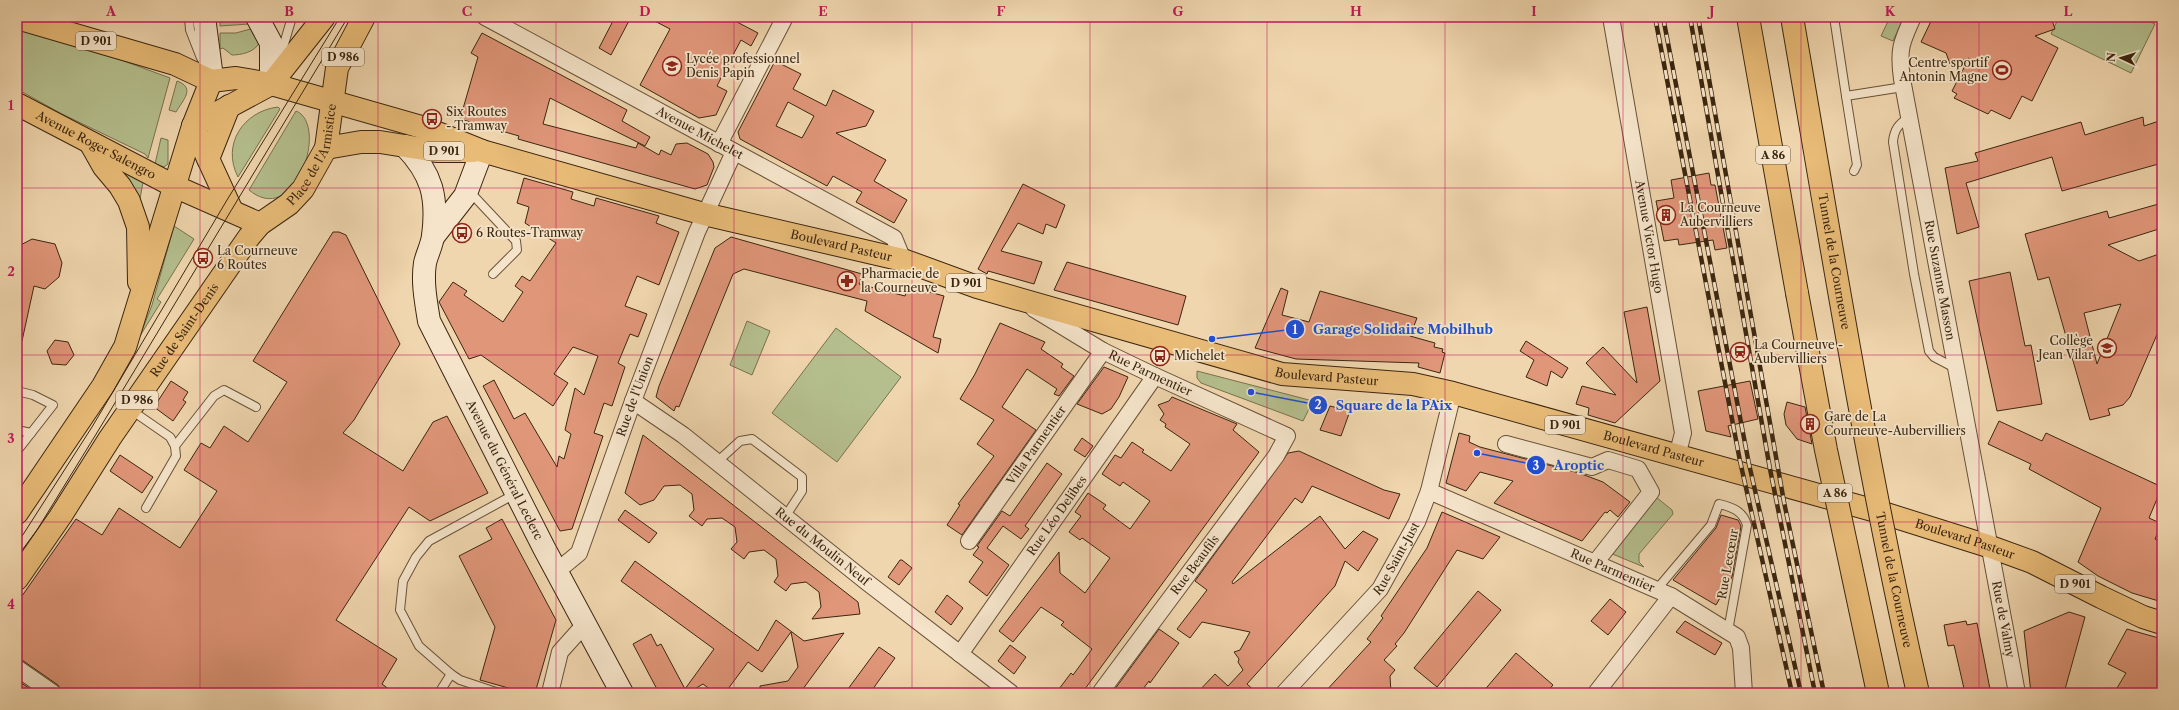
<svg xmlns="http://www.w3.org/2000/svg" width="2179" height="710" font-family="'Libre Caslon Text',serif">
<rect width="100%" height="100%" fill="#f0d6ae"/>
<filter id="stains"><feTurbulence type="fractalNoise" baseFrequency=".005" numOctaves="4"/><feColorMatrix values="0 0 0 0 .2 0 0 0 0 .09 0 0 0 0 .02 0 0 0 .5 -.17"/></filter>
<radialGradient id="worn" r=".72"><stop offset=".6" stop-color="#630" stop-opacity="0"/><stop offset="1" stop-color="#630" stop-opacity=".3"/></radialGradient>
<!-- green -->
<g fill="#b5bf8e" stroke="#78724f">
<path d="M220,17H247L249,24L220,26Z"/>
<path d="M1890,17H1904L1893,41L1881,36Z"/>
<path d="M2059,17H2141L2155,24L2131,73L2051,34Z"/>
<path d="M17,28L86,47L170,78L148,158L145,154L60,113L17,89Z"/>
<path d="M254,28L259,43C255,52 241,55 232,55L223,48L220,49V33H236Z"/>
<path d="M177,81C196,88 183,100 176,112L169,110Z"/>
<path d="M278,107L280,109L238,177C221,144 244,111 278,107Z"/>
<path d="M296,111C329,124 296,229 249,190Z"/>
<path d="M161,138L168,140V164L164,167L155,164Z"/>
<path d="M124,172L143,182L140,199L122,173Z"/>
<path d="M174,226L194,239L157,299L161,302L140,336L152,305Z"/>
<path d="M747,321L770,331L752,375L730,365Z"/>
<path d="M836,328L901,377L837,462L772,413Z"/>
<path d="M1197,371L1313,401L1303,421L1201,383L1197,378Z"/>
<path d="M1656,497L1672,510L1673,514L1639,554V562L1644,567L1610,553Z"/>
</g>
<!-- building -->
<g fill="#e09679" stroke="#3b2610" fill-rule="evenodd">
<path d="M615,17H631L611,55L599,48Z"/>
<path d="M647,17H740L737,22L758,33L751,46L741,40L725,70L717,86L727,91L716,115L699,118L640,85L670,29Z"/>
<path d="M1933,17H2051L2055,29L2035,36L2058,48L2032,101L2022,96L2010,119L1991,110L1988,114L1954,98L1957,94L1952,91L1969,58L1950,64L1946,53L1921,42Z"/>
<path d="M482,33L627,110L622,121L650,137L645,146L550,98L543,124L636,148L638,143L659,155L661,150L671,155L676,144L687,143L708,154L713,162L714,167L707,185L695,189L518,139L519,136L460,119L478,57L471,53Z"/>
<path d="M775,61L801,74L793,89L826,106L833,90L874,111L866,126L836,133L886,160L874,181L907,200L894,223L856,202L862,192L833,176L827,186L740,139L738,132ZM788,102L814,116L802,138L776,126Z"/>
<path d="M2143,117L2144,126L2162,120V163L2062,191L2052,157L1966,183L1979,227L1957,234L1945,168L1978,161L1975,153L2081,122L2085,135Z"/>
<path d="M1709,173L1711,185H1715L1727,248L1715,250L1713,240L1679,245L1678,239L1664,241L1656,201L1674,198L1671,180Z"/>
<path d="M524,178L573,192L571,199L594,206L596,198L659,216L656,223L679,232L659,285L637,276L625,306L647,314L638,337L630,334L618,363L625,367L612,406L604,403L594,433L603,436L572,529L560,531L483,386L494,380L514,419L525,413L557,467L559,456L564,459L571,434L565,430L575,388L584,395L598,356L573,347L554,374L568,383L553,406L481,355L469,359L439,302L453,282L467,291L464,295L503,322L523,292L515,286L522,276L530,281L556,243L525,223L529,207L517,203Z"/>
<path d="M1023,184L1065,205L1056,228L1046,224L1043,234L1018,223L1001,251L1042,262L1034,284L988,271L987,274L978,269Z"/>
<path d="M2162,203V228L2108,245L2139,261L2162,253V323L2130,397L2123,405L2108,409L2110,415L2090,420L2049,277L2038,280L2025,234L2107,211L2109,218ZM2121,304L2097,364L2084,313Z"/>
<path d="M333,232H339L346,235L400,344L354,420L343,433L403,471L433,422L447,416L488,493L430,521L409,507L336,620L397,659L382,684L394,693H62L58,685L22,660L17,659V603L76,519L102,535L119,508L180,548L217,491L184,470L201,443L210,448L224,426L248,442L287,382L253,361Z"/>
<path d="M731,237L862,274L859,284L905,296L908,286L944,296L933,337L941,339L938,353L865,311L867,301L744,269L733,274L731,279L679,407L676,406L674,411L656,397L659,386L715,248Z"/>
<path d="M32,239L55,244L62,263L59,277L45,289L34,286L22,341L17,340V247Z"/>
<path d="M1067,262L1186,296L1178,325L1054,290Z"/>
<path d="M2010,272L2025,346L2031,345L2042,404L1997,411L1969,281Z"/>
<path d="M1281,288L1288,291L1282,315L1309,322L1320,291L1417,318L1410,336L1435,343L1434,347L1443,349L1442,352L1445,353L1440,373L1418,367L1419,363L1296,359L1255,348Z"/>
<path d="M1647,307L1660,381L1615,423L1588,415L1589,408L1576,404L1582,386L1616,395L1586,363L1603,347L1637,383L1624,312Z"/>
<path d="M1000,323L1045,342L1041,349L1063,364L1061,367L1074,376L1059,396L1054,394L1057,389L1027,369L1002,407L1036,430L962,535L947,525L960,505L958,504L994,456L977,444L994,420L960,399L975,374Z"/>
<path d="M55,340L68,342L74,355L66,365L52,364L47,351Z"/>
<path d="M1526,341L1568,368L1562,378L1551,371L1547,386L1526,377L1534,360L1520,351Z"/>
<path d="M1104,367L1128,377L1119,397L1111,409L1102,414L1077,404Z"/>
<path d="M171,381L188,392L183,400L186,402L173,421L154,407Z"/>
<path d="M1750,381L1758,419L1728,426L1731,437L1706,431L1698,391Z"/>
<path d="M1172,397L1237,424L1233,430L1259,452L1082,693H1056L1071,673L1073,675L1092,649L1061,625L1064,622L1041,607L1013,642L999,631L1059,552L1060,573L1085,593L1110,558L1082,538L1080,540L1069,532L1081,516L1075,512L1088,493L1106,505L1103,509L1130,529L1150,501L1123,482L1120,486L1102,474L1115,455L1121,458L1132,442L1144,450L1142,452L1171,471L1190,444L1165,427L1166,424L1160,420L1164,414L1158,405L1169,401Z"/>
<path d="M1787,402L1805,407L1812,444L1797,439L1786,425L1784,414Z"/>
<path d="M1330,406L1350,411L1341,436L1320,430Z"/>
<path d="M1999,421L2042,441L2046,433L2162,487L2149,518L2162,524L2155,539L2162,543V602L2132,593L2098,576L2078,562L2101,508L2029,469L2031,464L1988,444Z"/>
<path d="M1459,433L1470,436L1469,442L1480,447L1579,473L1603,482L1630,502L1618,517L1610,510L1607,513L1605,512L1582,541L1494,503L1513,481L1480,472L1466,491L1446,483Z"/>
<path d="M643,435L858,602L860,614L812,619L821,607L819,592L806,582L791,584L786,591L774,582L778,576L776,559L764,550L749,552L744,559L731,549L737,542L735,527L722,518L707,519L702,526L689,516L694,510L692,494L680,485L664,486L654,500L640,505L625,493Z"/>
<path d="M1082,438L1093,446L1085,457L1074,450Z"/>
<path d="M1299,451L1384,490L1400,494L1389,519L1312,486L1302,503L1295,498L1232,582L1233,584L1320,516L1345,549L1363,531L1378,539L1358,571L1345,561L1335,586L1247,684L1257,693H1197L1215,674L1228,686L1243,670L1238,662L1239,659L1234,652L1240,650L1250,632L1202,622L1190,638L1177,629L1207,590L1195,581L1288,453Z"/>
<path d="M120,455L153,477L142,493L110,471Z"/>
<path d="M1047,463L1062,474L1025,526L1029,529L1021,539L1003,526L987,548L1009,565L987,596L969,582L983,562L973,555L979,547L977,546L1002,511L1010,516Z"/>
<path d="M625,510L657,533L649,543L618,520Z"/>
<path d="M1442,512L1500,537L1483,559L1457,550L1404,633L1395,644L1397,646L1384,660L1395,670L1390,676L1391,693H1324L1371,642L1367,639L1383,618L1381,616L1427,548Z"/>
<path d="M1721,515L1738,520L1741,526L1732,577L1716,605L1673,580L1716,528Z"/>
<path d="M502,519L556,620L535,693H526L480,680L495,627L459,556L492,539L486,528Z"/>
<path d="M900,560H902L912,568L899,585L888,577Z"/>
<path d="M635,561L758,651L776,620L804,641L844,633L800,693H760V686L788,681L798,667L791,632L762,672L748,662L725,693H715L703,684L688,693H659L633,644L651,634L657,646L661,644L685,689L714,649L621,581Z"/>
<path d="M1478,591L1501,610L1437,687L1414,668Z"/>
<path d="M947,595L963,608L951,625L935,612Z"/>
<path d="M1610,599L1626,612L1608,635L1591,621Z"/>
<path d="M2069,612L2085,617L2064,693H2031L2024,631Z"/>
<path d="M1685,621L1722,643L1715,655L1676,632Z"/>
<path d="M1966,621L1967,625L1977,623L1990,689L1969,693H1965L1954,645L1948,646L1944,625Z"/>
<path d="M1159,629L1179,643L1150,683L1149,681L1140,693H1112Z"/>
<path d="M2127,629L2162,639V693H2114L2126,673L2108,664Z"/>
<path d="M1010,645L1026,657L1014,674L998,661Z"/>
<path d="M879,647L895,658L870,693H845Z"/>
<path d="M1516,653L1553,685L1546,693H1482Z"/>
<path d="M17,680L36,693H17Z"/>
</g>
<g fill="none" stroke-linecap="round" stroke-linejoin="round">
<defs>
<g id="service">
<path d="M189,17L190,30L201,58"/>
<path d="M1834,17L1846,96"/>
<path d="M279,61L292,17"/>
<path d="M1909,117C1899,124 1894,129 1893,142L1914,274L1929,351L1934,357L1955,368"/>
<path d="M1854,171L1857,165L1846,96L1903,87"/>
<path d="M469,191L516,241L517,250L493,274"/>
<path d="M17,391L33,395L53,405L17,451"/>
<path d="M131,410L170,437L175,446L176,456L146,508"/>
<path d="M17,430L31,433"/>
<path d="M175,446L214,396L224,390L256,407"/>
<path d="M717,462L740,441L752,439L802,477V491L785,517"/>
<path d="M1657,589L1711,525L1719,504C1732,507 1743,511 1747,525L1728,631"/>
<path d="M439,693L451,674"/>
<path d="M499,693L460,680L451,674L419,646L400,610L403,581L416,557L429,541L515,494"/>
</g>
<g id="minor">
<path id="s1" d="M485,17L894,238L903,260"/>
<path id="s2" d="M1611,17L1683,433L1677,456"/>
<path id="s3" d="M1913,17C1901,43 1898,50 1902,79L2017,693"/>
<path d="M719,144L785,17"/>
<path id="s4" d="M1034,309L1103,351L1155,376L1287,436L1276,456L1100,693"/>
<path id="s5" d="M633,401L683,435L868,583L1011,693"/>
<path d="M1506,444L1592,467L1608,460L1638,469L1651,492L1595,563"/>
<path id="s6" d="M1429,491L1671,596L1737,637L1741,648L1744,693"/>
<path id="s7" d="M969,541L1103,351"/>
<path id="s8" d="M556,572L579,553L633,401L697,232L734,152"/>
<path id="s9" d="M960,654L1155,376"/>
<path d="M17,668L53,693"/>
<path d="M550,693L560,652L585,624"/>
<path id="s10" d="M1284,693L1380,589L1417,522L1429,491L1453,393"/>
<path d="M1596,693L1671,596"/>
</g>
<g id="secondary">
<path d="M204,17L211,70V81"/>
<path d="M257,17L271,43V84"/>
<path id="s11" d="M405,146C432,174 438,197 433,236C432,245 427,254 425,263C422,282 426,302 429,321L544,548L622,693"/>
<path d="M433,237L465,196L482,151"/>
</g>
<g id="primary">
<path d="M17,18L175,64L211,81"/>
<path id="s12" d="M211,81L236,78L271,84L425,128L482,151L704,214L903,260L977,287L1282,374L1413,384L1453,393L1883,513L1988,546L2032,562L2101,597L2143,617L2162,623"/>
<path id="s13" d="M17,104L174,186L260,224"/>
<path d="M193,126L271,84L324,17"/>
<path d="M193,126L232,211"/>
<path d="M91,144L104,167L120,186L129,201L138,227L139,282"/>
<path d="M326,148L361,142H380L436,151H473"/>
<path d="M208,159L229,106"/>
<path d="M17,513L103,386L125,347L193,126L211,81"/>
<path id="s14" d="M17,579L60,517L110,438L249,237L260,224L289,204L303,189L326,148L337,68L364,17"/>
</g>
<path id="motorway" d="M1748,17L1797,293"/>
</defs>
<!-- service casing -->
<use href="#service" stroke="#685238" stroke-width="10"/>
<!-- minor casing -->
<use href="#minor" stroke="#685238" stroke-width="18"/>
<!-- secondary casing -->
<use href="#secondary" stroke="#3b2610" stroke-width="24"/>
<!-- primary casing -->
<use href="#primary" stroke="#3b2610" stroke-width="24"/>
<!-- motorway casing -->
<use href="#motorway" stroke="#3b2610" stroke-width="24"/>
<!-- service -->
<use href="#service" stroke="#f5e4ca" stroke-width="8"/>
<!-- minor -->
<use href="#minor" stroke="#f5e4ca" stroke-width="16"/>
<!-- secondary -->
<use href="#secondary" stroke="#f5e4ca" stroke-width="22"/>
<!-- primary -->
<use href="#primary" stroke="#e8bb77" stroke-width="22"/>
<!-- motorway -->
<use href="#motorway" stroke="#e8bb77" stroke-width="22"/>
<!-- tram -->
<g stroke="#3b2610" stroke-width="1">
<path d="M17,544L92,427L227,200L340,17"/>
<path d="M17,557L37,530L98,431L348,17"/>
</g>
<defs>
<g id="rail">
<path d="M1655,17L1740,461L1792,693"/>
<path d="M1663,17L1749,464L1801,693"/>
<path d="M1690,17L1770,469L1815,693"/>
<path d="M1698,17L1784,502L1824,693"/>
</g>
</defs>
<!-- rail casing -->
<use href="#rail" stroke="#3b2610" stroke-width="4.5"/>
<!-- rail -->
<use href="#rail" stroke="#f5e4ca" stroke-width="3" stroke-dasharray="9" stroke-linecap="butt"/>
<defs>
<g id="motorway-bridge">
<path id="s15" d="M1792,17C1831,243 1867,470 1918,693"/>
<path d="M1797,293L1826,450L1878,693"/>
</g>
</defs>
<!-- motorway-bridge casing -->
<use href="#motorway-bridge" stroke="#3b2610" stroke-width="24" stroke-linecap="butt"/>
<!-- motorway-bridge -->
<use href="#motorway-bridge" stroke="#e8bb77" stroke-width="22"/>
</g>
<!-- grid -->
<path fill="none" stroke="#c2185b" stroke-width="1" stroke-opacity="0.55" d="M200,17V693M378,17V693M556,17V693M734,17V693M912,17V693M1090,17V693M1267,17V693M1445,17V693M1623,17V693M1801,17V693M1979,17V693M17,188H2162M17,355H2162M17,522H2162"/>
<!-- icons -->
<defs>
<symbol id="school-ring" viewBox="-11 -11 22 22"><circle r="9.5" fill="#f5e4ca" stroke="#8f2418" stroke-width="1.5"/><path d="M0-5L7-2L0 1L-7-2ZM-4 1L0 2.5L4 1V4Q0 6-4 4Z" fill="#8f2418"/></symbol>
<symbol id="stadium-ring" viewBox="-11 -11 22 22"><circle r="9.5" fill="#f5e4ca" stroke="#8f2418" stroke-width="1.5"/><path d="M0-5a6.5 5 0 1 0 0 10a6.5 5 0 1 0 0-10ZM-3.5-1.8h7v3.6h-7Z" fill="#8f2418"/></symbol>
<symbol id="bus-ring" viewBox="-11 -11 22 22"><circle r="9.5" fill="#f5e4ca" stroke="#8f2418" stroke-width="1.5"/><path d="M-5-6H5V4H4V6H2V4H-2V6H-4V4H-5ZM-3.5-4V0h7V-4ZM-3.5 1.2v1.5H-2V1.2ZM2 1.2v1.5H3.5V1.2Z" fill="#8f2418"/></symbol>
<symbol id="building-ring" viewBox="-11 -11 22 22"><circle r="9.5" fill="#f5e4ca" stroke="#8f2418" stroke-width="1.5"/><path d="M-4-6H4V6H1V3H-1V6H-4ZM-2.5-4.3h1.7v1.8h-1.7ZM.8-4.3h1.7v1.8H.8ZM-2.5-1h1.7V.8h-1.7ZM.8-1h1.7V.8H.8Z" fill="#8f2418"/></symbol>
<symbol id="pharmacy-ring" viewBox="-11 -11 22 22"><circle r="9.5" fill="#f5e4ca" stroke="#8f2418" stroke-width="1.5"/><path d="M-2-6h4v4h4v4h-4v4h-4v-4h-4v-4h4Z" fill="#8f2418"/></symbol>
<symbol id="station-ring" viewBox="-11 -11 22 22"><circle r="9.5" fill="#f5e4ca" stroke="#8f2418" stroke-width="1.5"/><path d="M-3-6H3Q5-6 5-4V2Q5 4 3 4L4.5 6H3L1.5 4h-3L-3 6H-4.5L-3 4Q-5 4-5 2V-4Q-5-6-3-6ZM-3.5-4v3h7v-3ZM-3.5 1v1.5H-2V1ZM2 1v1.5H3.5V1Z" fill="#8f2418"/></symbol>
</defs>
<g fill-rule="evenodd">
<use href="#school-ring" x="661" y="55" width="22" height="22"/>
<use href="#stadium-ring" x="1991" y="59" width="22" height="22"/>
<use href="#bus-ring" x="421" y="108" width="22" height="22"/>
<use href="#building-ring" x="1655" y="204" width="22" height="22"/>
<use href="#bus-ring" x="451" y="222" width="22" height="22"/>
<use href="#bus-ring" x="192" y="247" width="22" height="22"/>
<use href="#pharmacy-ring" x="836" y="270" width="22" height="22"/>
<use href="#school-ring" x="2096" y="337" width="22" height="22"/>
<use href="#station-ring" x="1729" y="341" width="22" height="22"/>
<use href="#bus-ring" x="1149" y="345" width="22" height="22"/>
<use href="#building-ring" x="1799" y="413" width="22" height="22"/>
</g>
<g text-anchor="middle" stroke-width="3.5" stroke-linejoin="round" paint-order="stroke">
<!-- shield labels -->
<g fill="#f5e4ca" stroke="#735f48" stroke-width="1">
<rect x="76" y="32" width="40" height="18" rx="3"/>
<rect x="322" y="48" width="42" height="18" rx="3"/>
<rect x="424" y="142" width="40" height="18" rx="3"/>
<rect x="1756" y="146" width="34" height="18" rx="3"/>
<rect x="946" y="274" width="40" height="18" rx="3"/>
<rect x="116" y="391" width="42" height="18" rx="3"/>
<rect x="1545" y="416" width="40" height="18" rx="3"/>
<rect x="1818" y="484" width="34" height="18" rx="3"/>
<rect x="2055" y="575" width="40" height="18" rx="3"/>
</g>
<g font-size="11" font-weight="bold" fill="#3b2610">
<text x="96" y="45">D 901</text>
<text x="343" y="61">D 986</text>
<text x="444" y="155">D 901</text>
<text x="1773" y="159">A 86</text>
<text x="966" y="287">D 901</text>
<text x="137" y="404">D 986</text>
<text x="1565" y="429">D 901</text>
<text x="1835" y="497">A 86</text>
<text x="2075" y="588">D 901</text>
</g>
<!-- poi labels -->
<g font-size="12" fill="#3b2610" stroke="#f5e4ca" text-anchor="start">
<text x="686" y="63">Lycée professionnel<tspan x="686" dy="14">Denis Papin</tspan></text>
<text x="1988" y="67" text-anchor="end">Centre sportif<tspan x="1988" dy="14">Antonin Magne</tspan></text>
<text x="446" y="116">Six Routes<tspan x="446" dy="14">- Tramway</tspan></text>
<text x="1680" y="212">La Courneuve<tspan x="1680" dy="14">Aubervilliers</tspan></text>
<text x="476" y="237">6 Routes-Tramway</text>
<text x="217" y="255">La Courneuve<tspan x="217" dy="14">6 Routes</tspan></text>
<text x="861" y="278">Pharmacie de<tspan x="861" dy="14">la Courneuve</tspan></text>
<text x="2093" y="345" text-anchor="end">Collège<tspan x="2093" dy="14">Jean Vilar</tspan></text>
<text x="1754" y="349">La Courneuve -<tspan x="1754" dy="14">Aubervilliers</tspan></text>
<text x="1174" y="360">Michelet</text>
<text x="1824" y="421">Gare de La<tspan x="1824" dy="14">Courneuve-Aubervilliers</tspan></text>
</g>
<!-- street labels -->
<g font-size="12" fill="#3b2610" stroke="#f5e4ca">
<text dy="4" stroke="none"><textPath href="#s1" startOffset="244">Avenue Michelet</textPath></text>
<text dy="4" stroke="none"><textPath href="#s13" startOffset="89">Avenue Roger Salengro</textPath></text>
<text dy="4" stroke="none"><textPath href="#s14" startOffset="522">Place de l'Armistice</textPath></text>
<text dy="4" stroke="none"><textPath href="#s2" startOffset="223">Avenue Victor Hugo</textPath></text>
<text dy="4" stroke="none"><textPath href="#s12" startOffset="654">Boulevard Pasteur</textPath></text>
<text dy="4" stroke="none"><textPath href="#s15" startOffset="248">Tunnel de la Courneuve</textPath></text>
<text dy="4" stroke="none"><textPath href="#s3" startOffset="269">Rue Suzanne Masson</textPath></text>
<text dy="4" stroke="none"><textPath href="#s14" startOffset="300">Rue de Saint-Denis</textPath></text>
<text dy="4" stroke="none"><textPath href="#s4" startOffset="133">Rue Parmentier</textPath></text>
<text dy="4" stroke="none"><textPath href="#s12" startOffset="1158">Boulevard Pasteur</textPath></text>
<text dy="4" stroke="none"><textPath href="#s8" startOffset="196">Rue de l'Union</textPath></text>
<text dy="4" stroke="none"><textPath href="#s7" startOffset="117">Villa Parmentier</textPath></text>
<text dy="4" stroke="none"><textPath href="#s12" startOffset="1494">Boulevard Pasteur</textPath></text>
<text dy="4" stroke="none"><textPath href="#s11" startOffset="352">Avenue du Général Leclerc</textPath></text>
<text dy="4" stroke="none"><textPath href="#s9" startOffset="169">Rue Léo Delibes</textPath></text>
<text dy="4" stroke="none"><textPath href="#s12" startOffset="1818">Boulevard Pasteur</textPath></text>
<text dy="4" stroke="none"><textPath href="#s5" startOffset="239">Rue du Moulin Neuf</textPath></text>
<text dy="4" stroke="none"><textPath href="#s10" startOffset="176">Rue Saint-Just</textPath></text>
<text transform="translate(1728 564) rotate(-80)" y="4">Rue Lecœur</text>
<text transform="translate(1195 565) rotate(-53)" y="4">Rue Beaufils</text>
<text dy="4" stroke="none"><textPath href="#s6" startOffset="200">Rue Parmentier</textPath></text>
<text dy="4" stroke="none"><textPath href="#s15" startOffset="572">Tunnel de la Courneuve</textPath></text>
<text dy="4" stroke="none"><textPath href="#s3" startOffset="614">Rue de Valmy</textPath></text>
</g>
</g>
<!-- callouts -->
<path fill="none" stroke="#1d4ed8" stroke-width="1.5" d="M1212 339L1295 329M1251 392L1318 405M1477 453L1536 465"/>
<g fill="#1d4ed8" stroke="#f5e4ca" stroke-width="1.5">
<circle cx="1212" cy="339" r="4"/>
<circle cx="1251" cy="392" r="4"/>
<circle cx="1477" cy="453" r="4"/>
<circle cx="1295" cy="329" r="10"/>
<circle cx="1318" cy="405" r="10"/>
<circle cx="1536" cy="465" r="10"/>
</g>
<g font-size="12" text-anchor="middle" font-weight="bold" fill="#fff">
<text x="1295" y="334">1</text>
<text x="1318" y="409">2</text>
<text x="1536" y="470">3</text>
</g>
<g font-size="13" text-anchor="middle" font-weight="bold" fill="#1d4ed8" stroke="#f5e4ca" stroke-width="3.5" stroke-linejoin="round" paint-order="stroke">
<text x="1403" y="334">Garage Solidaire Mobilhub</text>
<text x="1394" y="410">Square de la PAix</text>
<text x="1579" y="470">Aroptic</text>
</g>
<!-- margin -->
<rect width="2179" height="710" fill="none" stroke="#f0d6ae" stroke-width="44"/>
<!-- north arrow -->
<g transform="translate(2121 58) rotate(274)" stroke="#f5e4ca" stroke-width="3" paint-order="stroke">
<path d="M0-3L7 15L0 10L-7 15Z" fill="#3b2610"/>
<text y="-6" font-size="11" font-weight="bold" text-anchor="middle" fill="#3b2610">N</text>
</g>
<rect x="22" y="22" width="2135" height="666" fill="none" stroke="#c2185b" stroke-width="1.5"/>
<g font-size="13" text-anchor="middle" font-weight="bold" fill="#c2185b">
<text x="111" y="16">A</text>
<text x="289" y="16">B</text>
<text x="467" y="16">C</text>
<text x="645" y="16">D</text>
<text x="823" y="16">E</text>
<text x="1001" y="16">F</text>
<text x="1178" y="16">G</text>
<text x="1356" y="16">H</text>
<text x="1534" y="16">I</text>
<text x="1712" y="16">J</text>
<text x="1890" y="16">K</text>
<text x="2068" y="16">L</text>
<text x="11" y="110">1</text>
<text x="11" y="276">2</text>
<text x="11" y="443">3</text>
<text x="11" y="609">4</text>
</g>
<rect width="100%" height="100%" filter="url(#stains)"/>
<rect width="100%" height="100%" fill="url(#worn)"/>
</svg>
